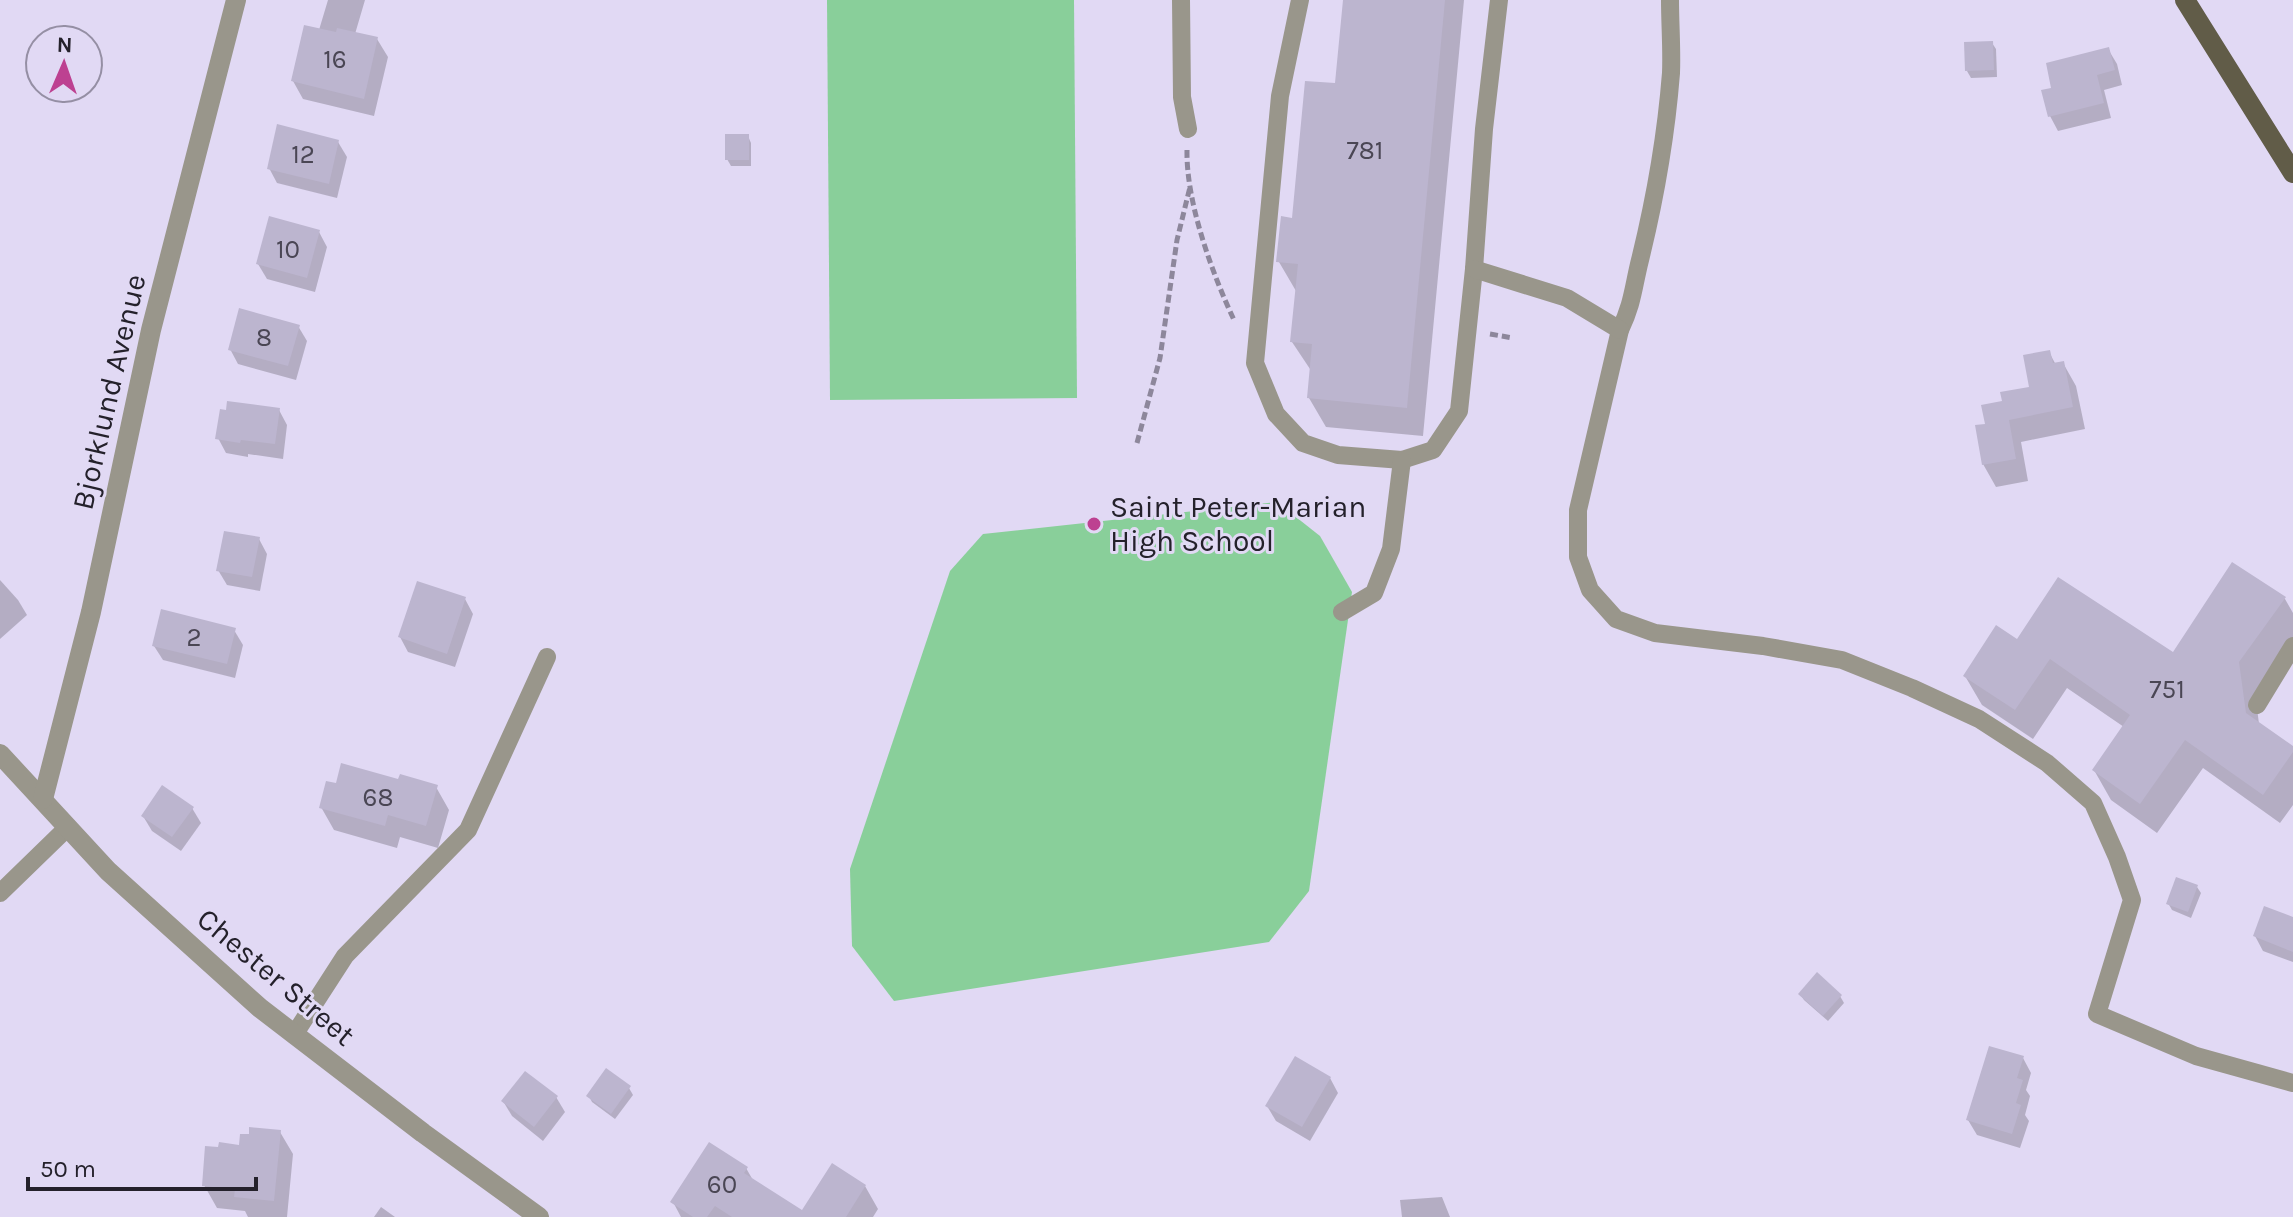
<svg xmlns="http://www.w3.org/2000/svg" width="2293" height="1217" font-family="Karla,sans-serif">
<rect width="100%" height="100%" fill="#e1d9f4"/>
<!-- green -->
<g fill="#89cf9a">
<path d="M827,0H1074L1077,398L830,400Z"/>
<path d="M1277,502L1320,536L1352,592L1309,891L1269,942L894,1001L852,946L850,869L950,571L983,534Z"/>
</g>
<!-- shadow -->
<g fill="#0003">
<path d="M328,0H365L355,34L377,39L388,57L374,116L303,99L293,81L319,30Z"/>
<path d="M1345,0H1464L1423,436L1326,427L1309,398L1312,372L1292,342L1296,291L1279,262L1336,86Z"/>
<path d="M1992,43L1996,49L1997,77L1971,78L1967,71Z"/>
<path d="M2108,49L2117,64L2122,85L2104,90L2111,118L2058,131L2050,116L2054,89Z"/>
<path d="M748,136L751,143V166H731L727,159Z"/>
<path d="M338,142L347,157L337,198L277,183L269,168Z"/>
<path d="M319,232L327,247L315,292L267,279L258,264Z"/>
<path d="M298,326L307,341L296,380L238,364L230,349Z"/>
<path d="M2049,352L2056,365L2063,363L2076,386L2085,429L2021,442L2028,481L1996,487L1983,464L1987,425L2005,403L2031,388Z"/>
<path d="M279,410L287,425L283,459L248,454V457L226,453L218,438Z"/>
<path d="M259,539L267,554L260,591L227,585L218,570Z"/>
<path d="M2233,565L2285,599L2293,613V640L2255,692L2259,724L2293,748V805L2280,823L2203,768L2157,833L2111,800L2094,770L2124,727L2067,688L2033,739L1982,705L1965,676L2018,641L2173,655Z"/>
<path d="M0,580L18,600L27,615L0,639Z"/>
<path d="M465,599L473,614L455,667L408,652L400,637Z"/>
<path d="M234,630L243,645L235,678L163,660L154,646Z"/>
<path d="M400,782L436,787L449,810L438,848L400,837L397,848L334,830L321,807L337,786Z"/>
<path d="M192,808L201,823L181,851L152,831L143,816Z"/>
<path d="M2197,887L2201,893L2191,918L2172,910L2168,903Z"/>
<path d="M2293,919V962L2263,951L2255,936Z"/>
<path d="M1800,994L1840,996L1844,1003L1828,1021L1804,1000Z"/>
<path d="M2023,1058L2031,1073L2026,1090L2030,1096L2025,1115L2029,1121L2020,1148L1977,1135L1968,1120Z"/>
<path d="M1330,1078L1338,1093L1310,1141L1276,1121L1267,1106Z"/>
<path d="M629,1088L633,1095L615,1119L592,1102L589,1096Z"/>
<path d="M556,1097L565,1112L543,1141L512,1116L503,1101Z"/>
<path d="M280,1132L293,1154L287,1217H248L245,1211L217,1208L204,1185L241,1147Z"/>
<path d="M746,1168L754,1182L803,1213L865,1186L878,1209L873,1217H681L673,1202Z"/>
<path d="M1442,1197L1450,1217H1402L1400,1200Z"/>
<path d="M381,1207L395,1217H374Z"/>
</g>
<!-- building -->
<g fill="#bcb5cf">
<path d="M1343,0H1445L1407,408L1307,398L1312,344L1290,342L1298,264L1276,262L1281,216L1292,218L1305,81L1335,83Z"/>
<path d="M304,25L336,32L337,28L378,37L364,99L291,81Z"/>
<path d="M1993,41L1994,70L1965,71L1964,42Z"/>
<path d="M2109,47L2115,70L2097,75L2104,103L2048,117L2041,90L2051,88L2046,63Z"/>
<path d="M277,124L339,140L329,184L267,169Z"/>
<rect x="725" y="134" width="24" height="26"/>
<path d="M269,216L320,230L307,278L256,264Z"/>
<path d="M239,308L300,325L288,366L228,350Z"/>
<path d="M2050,350L2053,363L2064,361L2073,407L2009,420L2016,459L1982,465L1975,425L1985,424L1981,405L2002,401L2000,392L2029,387L2023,355Z"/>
<path d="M227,401L280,408L275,444L241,440L240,443L215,439L220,409L226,410Z"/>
<path d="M224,531L260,537L252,577L216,571Z"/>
<path d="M2232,562L2286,597L2239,662L2246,713L2293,746V752L2263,795L2185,740L2140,804L2092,770L2130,715L2050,659L2015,710L1963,676L1996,625L2017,639L2058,577L2173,652Z"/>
<path d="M417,581L466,597L447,654L398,637Z"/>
<path d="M161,609L236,628L227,664L152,646Z"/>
<path d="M341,763L398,779L400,774L438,785L426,826L388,815L385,826L319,808L326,781L336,783Z"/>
<path d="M162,785L194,807L172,837L141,816Z"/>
<path d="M2176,877L2198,885L2188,912L2166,904Z"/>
<path d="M2264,906L2293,917V952L2253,936Z"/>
<path d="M1817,972L1842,995L1823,1016L1798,994Z"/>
<path d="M1989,1046L2024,1056L2017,1078L2023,1080L2016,1103L2021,1105L2012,1134L1966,1120Z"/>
<path d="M1295,1056L1331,1077L1302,1127L1265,1106Z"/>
<path d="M606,1068L631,1086L611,1114L586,1096Z"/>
<path d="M525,1071L558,1096L534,1127L501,1101Z"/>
<path d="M249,1127L281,1130L274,1201L234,1197L235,1189L202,1186L205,1146L218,1147L219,1142L239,1145L240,1134H249Z"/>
<path d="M709,1142L748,1167L744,1173L802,1210L832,1163L866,1185L846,1217H732L715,1206L707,1217H693L670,1202Z"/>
</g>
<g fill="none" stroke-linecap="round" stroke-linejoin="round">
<!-- path -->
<g stroke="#8d879b" stroke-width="5" stroke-dasharray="8 4" stroke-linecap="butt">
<path d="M1187,150C1186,202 1212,273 1234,320"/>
<path d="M1490,334L1513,338"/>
<path d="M1137,443L1160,358L1177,240L1190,187"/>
</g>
<!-- lane -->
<g stroke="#99968b" stroke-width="18">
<path d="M1181,0L1182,97L1188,129"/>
<path d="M1300,0L1280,96L1255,363L1276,414L1303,443L1338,455L1402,460L1433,450L1459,411L1474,269L1484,129L1499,0"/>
<path d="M1670,0C1670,24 1672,49 1671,73C1666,137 1655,199 1640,260C1633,288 1633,303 1620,330L1578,510V557L1590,590L1616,619L1655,633L1763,646L1842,660L1912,688L1979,719L2047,763L2093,803L2117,857L2132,900L2097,1014L2196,1056L2293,1083"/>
<path d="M1474,269L1567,298L1620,330"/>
<path d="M1342,612L1374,593L1391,549L1402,460"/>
<path d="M2257,705L2293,646"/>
<path d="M0,893L68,827"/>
<path d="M294,1035L345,956L468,830L547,657"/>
</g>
<!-- street -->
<g stroke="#99968b" stroke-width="20">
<path d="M0,754L108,871L260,1008L423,1133L539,1217"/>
<path d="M43,799L91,612L151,330L236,0"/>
</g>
<!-- primary -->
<path stroke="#615c48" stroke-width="20" d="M2185,0L2293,173"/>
</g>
<!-- markers -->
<circle fill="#bd4191" stroke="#e1d9f4" stroke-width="3" cx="1094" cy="524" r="8"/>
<g text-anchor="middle" stroke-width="6" stroke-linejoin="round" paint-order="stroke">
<!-- number labels -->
<g font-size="26" fill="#4a4654">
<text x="335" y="68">16</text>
<text x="1365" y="159">781</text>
<text x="303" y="163">12</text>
<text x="288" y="258">10</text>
<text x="264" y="346">8</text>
<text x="194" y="646">2</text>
<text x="2167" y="698">751</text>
<text x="378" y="806">68</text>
<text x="722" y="1193">60</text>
</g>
<!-- street labels -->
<g font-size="30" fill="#24212b" stroke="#e1d9f4">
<text transform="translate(109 392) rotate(-77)" y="10">Bjorklund Avenue</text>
<text transform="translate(276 977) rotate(40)" y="10">Chester Street</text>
</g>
<!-- poi labels -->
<g font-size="30" fill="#24212b" stroke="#e1d9f4" text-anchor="start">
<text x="1110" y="517">Saint Peter-Marian<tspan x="1110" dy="34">High School</tspan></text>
</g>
</g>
<!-- north arrow -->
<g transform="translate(64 64) rotate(2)"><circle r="38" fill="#e1d9f4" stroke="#958fa4" stroke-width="2"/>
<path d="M0-6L14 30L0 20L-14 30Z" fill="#bd4191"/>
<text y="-12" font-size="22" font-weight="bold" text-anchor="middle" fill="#24212b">N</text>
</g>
<!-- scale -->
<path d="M28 1177v12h228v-12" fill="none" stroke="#24212b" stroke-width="4"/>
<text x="40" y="1177" font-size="24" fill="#24212b" stroke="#e1d9f4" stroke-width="6" paint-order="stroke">50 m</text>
</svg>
